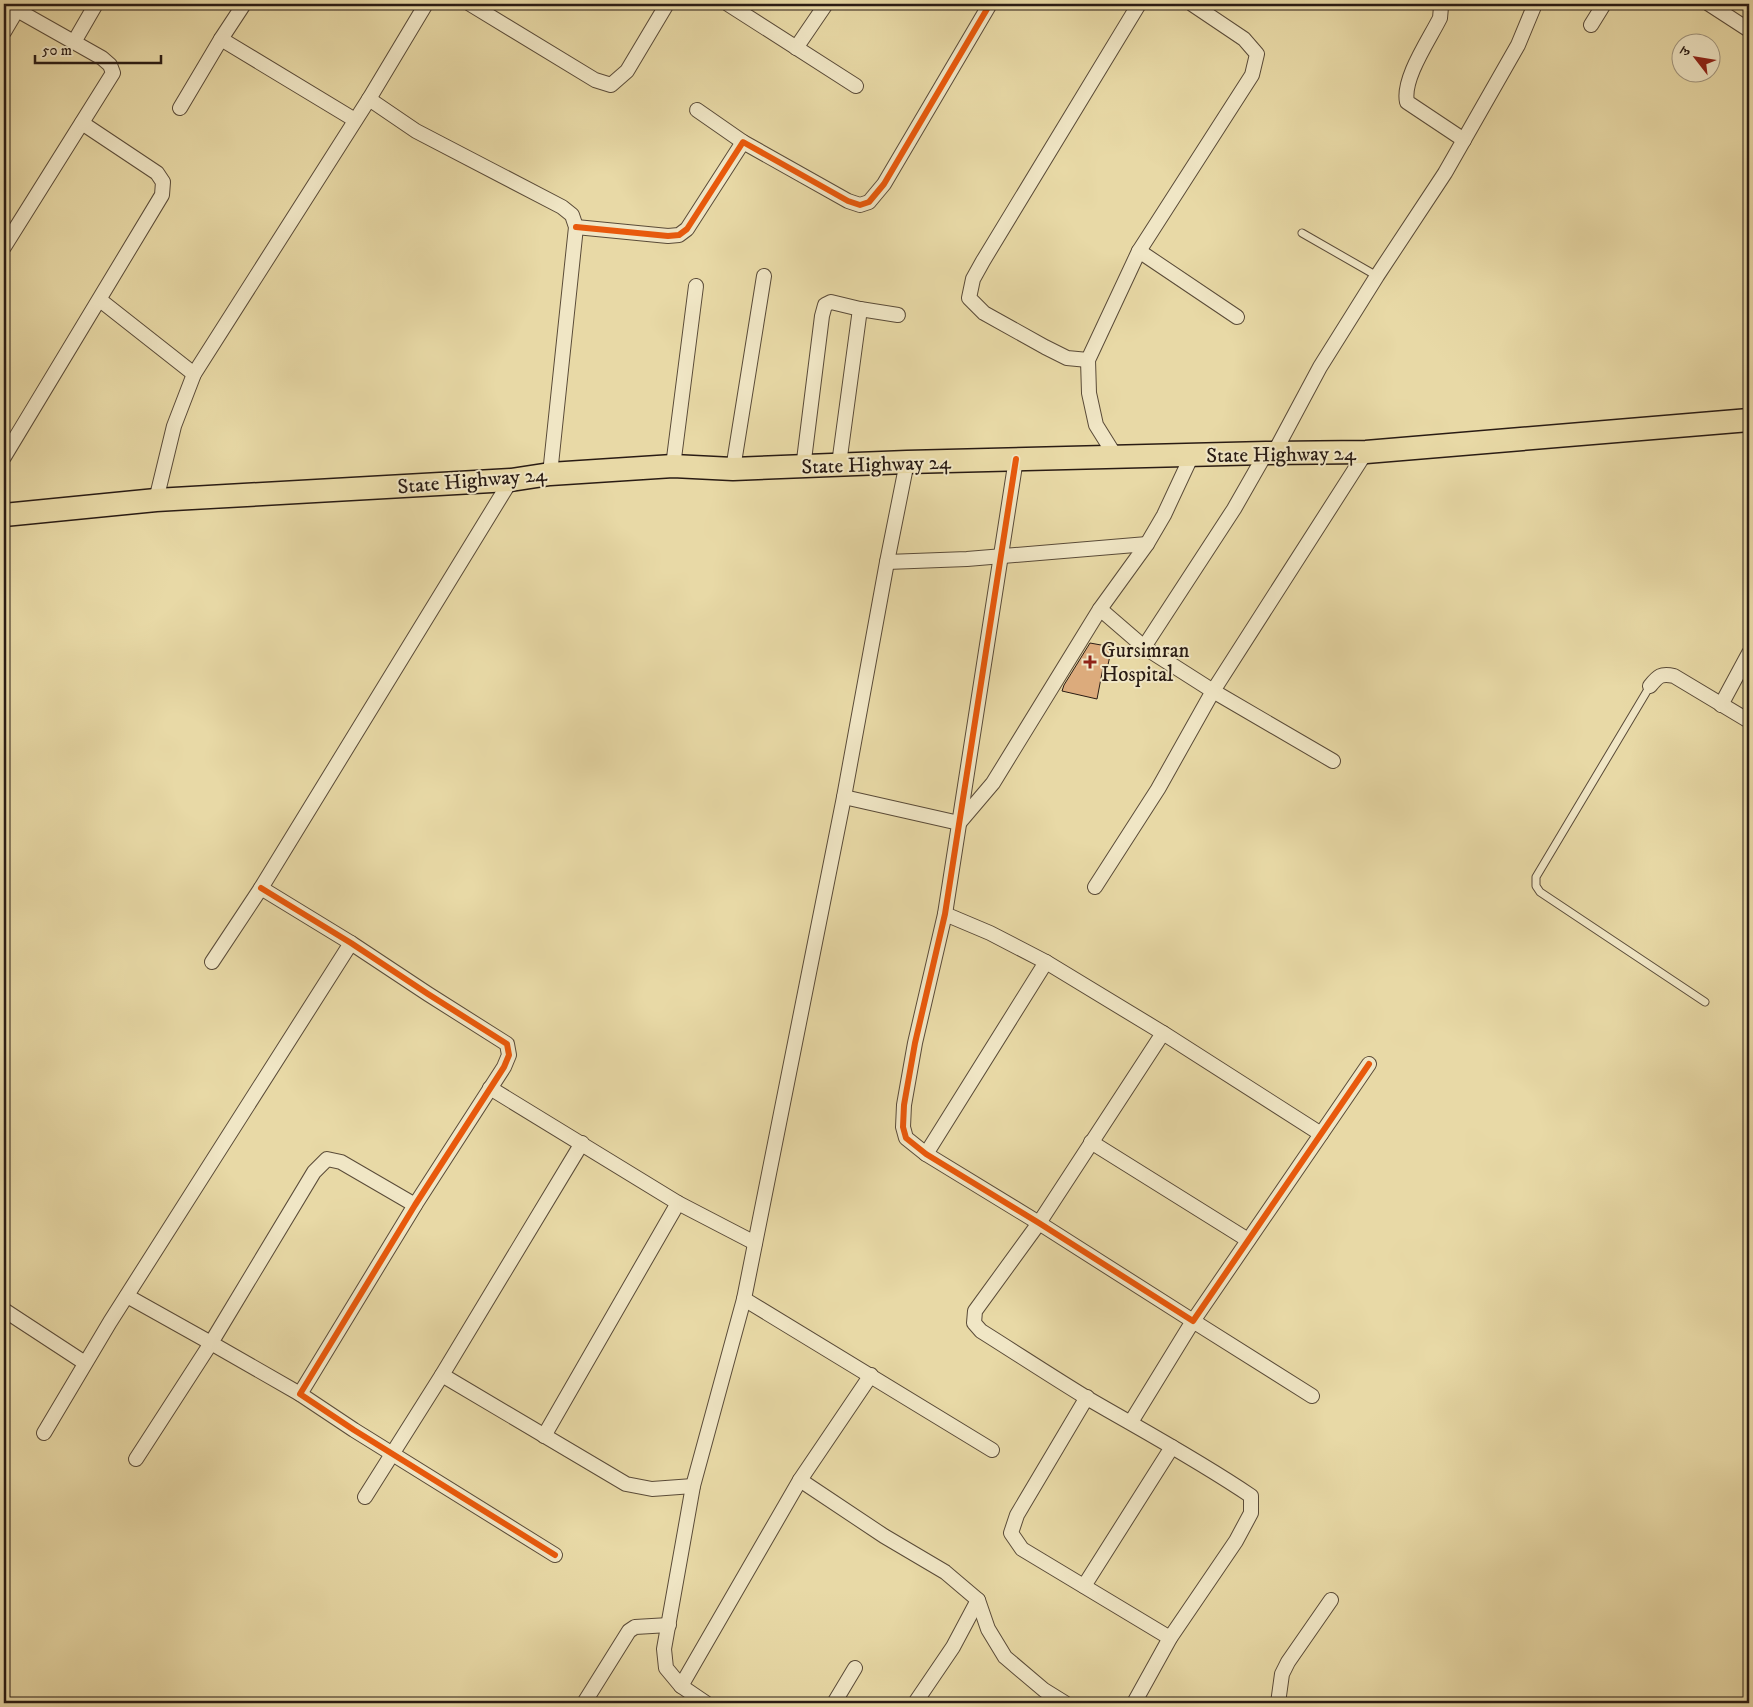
<svg xmlns="http://www.w3.org/2000/svg" width="1753" height="1707" font-family="'IM FELL DW Pica','Noto Serif Devanagari',serif">
<rect width="100%" height="100%" fill="#e8d9a6"/>
<filter id="stains"><feTurbulence type="fractalNoise" baseFrequency=".004" numOctaves="4"/><feColorMatrix values="0 0 0 0 .2 0 0 0 0 .09 0 0 0 0 .02 0 0 0 .5 -.17"/></filter>
<radialGradient id="worn" r=".72"><stop offset=".6" stop-color="#630" stop-opacity="0"/><stop offset="1" stop-color="#630" stop-opacity=".3"/></radialGradient>
<!-- building -->
<path fill="#dcab7c" stroke="#2a1c14" d="M1090,643L1112,647L1107,669L1103,668L1097,699L1062,691L1064,685Z"/>
<g fill="none" stroke-linecap="round" stroke-linejoin="round">
<defs>
<g id="service">
<path d="M1302,233L1377,276"/>
<path d="M1650,686L1536,877V886L1540,892L1705,1002"/>
</g>
<g id="minor">
<path d="M470,4L595,80L611,85L627,71L667,4"/>
<path d="M728,4L856,86"/>
<path d="M1439,4L1441,7L1440,18C1429,40 1402,79 1407,102L1464,140"/>
<path d="M1709,4L1749,30"/>
<path d="M1591,25L1604,4"/>
<path d="M4,32L17,10L102,58L110,65L113,73L4,247"/>
<path d="M221,39L355,120"/>
<path d="M74,42L96,4"/>
<path d="M796,48L826,4"/>
<path d="M369,99L416,131L562,207L572,215L576,227L550,474"/>
<path d="M180,108L221,39L244,4"/>
<path d="M697,110L743,142"/>
<path d="M576,227L668,236L679,235L687,229L743,142L848,201L860,205L869,202L884,184L990,4"/>
<path d="M1139,251L1237,317"/>
<path d="M100,300L194,374"/>
<path d="M1088,360L1067,358L1045,347L984,313L969,298L973,279L983,261L1139,4"/>
<path d="M1274,453L1320,367L1377,276L1445,173L1518,45L1535,4"/>
<path d="M4,457L162,195L163,182L157,173L82,123"/>
<path d="M1116,457L1096,425L1089,393L1088,360L1139,251L1252,75L1257,54L1244,39L1192,4"/>
<path d="M1016,459L945,914L915,1043L904,1105L903,1127L906,1138L926,1154L1039,1223L1193,1321L1369,1064"/>
<path d="M839,464L860,309"/>
<path d="M673,466L696,286"/>
<path d="M803,468L822,316L825,305L831,302L860,309L898,315"/>
<path d="M733,469L764,276"/>
<path d="M156,500L174,426L194,374L369,99L426,4"/>
<path d="M887,562L967,559L1147,544"/>
<path d="M1100,609L1144,647L1213,691L1333,761"/>
<path d="M1144,647L1234,509L1266,453"/>
<path d="M1650,686C1658,676 1661,673 1674,676L1749,721"/>
<path d="M1721,705L1749,653"/>
<path d="M844,797L959,823L993,783L1100,609L1147,544L1164,515L1192,455"/>
<path d="M1095,887L1158,789L1213,691L1366,452"/>
<path d="M261,888L351,943L428,994L507,1044L509,1055L504,1067L415,1205L300,1394L354,1430L555,1555"/>
<path d="M945,914L990,933L1046,962L1163,1033L1321,1134"/>
<path d="M212,962L261,888L511,480"/>
<path d="M490,1088L678,1203L755,1243"/>
<path d="M1091,1142L1248,1240"/>
<path d="M926,1154L1046,962"/>
<path d="M127,1296L211,1343L136,1459"/>
<path d="M744,1299L992,1450"/>
<path d="M4,1310L85,1363"/>
<path d="M442,1375L626,1484L652,1489L693,1486"/>
<path d="M300,1394L211,1343L314,1172L327,1159L341,1162L415,1205"/>
<path d="M1087,1397L1017,1515L1011,1533L1022,1549L1170,1638"/>
<path d="M1131,1422L1193,1321L1312,1396"/>
<path d="M44,1433L110,1322L351,943"/>
<path d="M544,1436L678,1203"/>
<path d="M800,1480L884,1536L945,1572L978,1600L988,1629L1005,1657L1044,1690L1065,1703"/>
<path d="M365,1497L442,1375L582,1143"/>
<path d="M1084,1586L1172,1447"/>
<path d="M681,1686L800,1480L871,1375"/>
<path d="M584,1703L629,1631L635,1627L669,1625"/>
<path d="M706,1703L681,1686L666,1668L664,1649L693,1486L744,1299L844,797L887,562L907,462"/>
<path d="M834,1703L855,1668"/>
<path d="M915,1703L953,1647L978,1600"/>
<path d="M1134,1703L1170,1638L1236,1541L1251,1513V1496C1198,1460 1142,1430 1087,1398C1051,1376 1016,1353 981,1331L974,1323L975,1311L1039,1223L1163,1033"/>
<path d="M1278,1703L1282,1674L1288,1662L1331,1600"/>
</g>
<path id="primary" d="M4,515L156,500L511,480L550,474L673,466L733,469L907,462L1266,453L1366,452L1749,420"/>
</defs>
<!-- service casing -->
<use href="#service" stroke="#5a4b38" stroke-width="9"/>
<!-- minor casing -->
<use href="#minor" stroke="#5a4b38" stroke-width="16"/>
<!-- primary casing -->
<use href="#primary" stroke="#2a1c14" stroke-width="25"/>
<!-- service -->
<use href="#service" stroke="#f0e6c5" stroke-width="7"/>
<!-- minor -->
<use href="#minor" stroke="#f0e6c5" stroke-width="14"/>
<!-- primary -->
<use href="#primary" stroke="#e8d9a6" stroke-width="22"/>
<defs>
<g id="cycleway">
<path d="M576,227L668,236L679,235L687,229L743,142L848,201L860,205L869,202L884,184L990,4"/>
<path d="M1016,459L945,914L915,1043L904,1105L903,1127L906,1138L926,1154L1039,1223L1193,1321L1369,1064"/>
<path d="M261,888L351,943L428,994L507,1044L509,1055L504,1067L415,1205L300,1394L354,1430L555,1555"/>
</g>
</defs>
<!-- cycleway casing -->
<use href="#cycleway" stroke="#f0e6c5" stroke-width="9"/>
<!-- cycleway -->
<use href="#cycleway" stroke="#e8590c" stroke-width="6"/>
</g>
<!-- markers -->
<path fill="#8f2418" stroke="#f0e6c5" stroke-width="2" d="M1087.5 654.5h5v5h5v5h-5v5h-5v-5h-5v-5h5z"/>
<g text-anchor="middle" stroke-width="4" stroke-linejoin="round" paint-order="stroke">
<!-- street labels -->
<g font-size="21" fill="#2a1c14" stroke="#f0e6c5">
<text transform="translate(1281 454) rotate(-1)" y="7">State Highway 24</text>
<text transform="translate(876 464) rotate(-2)" y="7">State Highway 24</text>
<text transform="translate(472 480) rotate(-5)" y="7">State Highway 24</text>
</g>
<!-- poi labels -->
<g font-size="21" fill="#2a1c14" stroke="#f0e6c5" text-anchor="start">
<text x="1101" y="657">Gursimran<tspan x="1101" dy="24">Hospital</tspan></text>
</g>
</g>
<!-- margin -->
<rect width="1753" height="1707" fill="none" stroke="#e8d9a6" stroke-width="20"/>
<rect x="5" y="5" width="1743" height="1697" fill="none" stroke="#2a1c14" stroke-width="2.5"/>
<rect x="10" y="10" width="1733" height="1687" fill="none" stroke="#2a1c14"/>
<!-- north arrow -->
<g transform="translate(1696 58) rotate(301)"><circle r="24" fill="#f0e6c5" stroke="#a1957e"/>
<path d="M0-4L9 19L0 12L-9 19Z" fill="#8f2418"/>
<text y="-8" font-size="14" font-weight="bold" text-anchor="middle" fill="#2a1c14">उ</text>
</g>
<!-- scale -->
<path d="M35 55v8h126v-8" fill="none" stroke="#2a1c14" stroke-width="2.5"/>
<text x="42" y="55" font-size="15" fill="#2a1c14" stroke="#f0e6c5" stroke-width="4" paint-order="stroke">50 m</text>
<rect width="100%" height="100%" filter="url(#stains)"/>
<rect width="100%" height="100%" fill="url(#worn)"/>
</svg>
